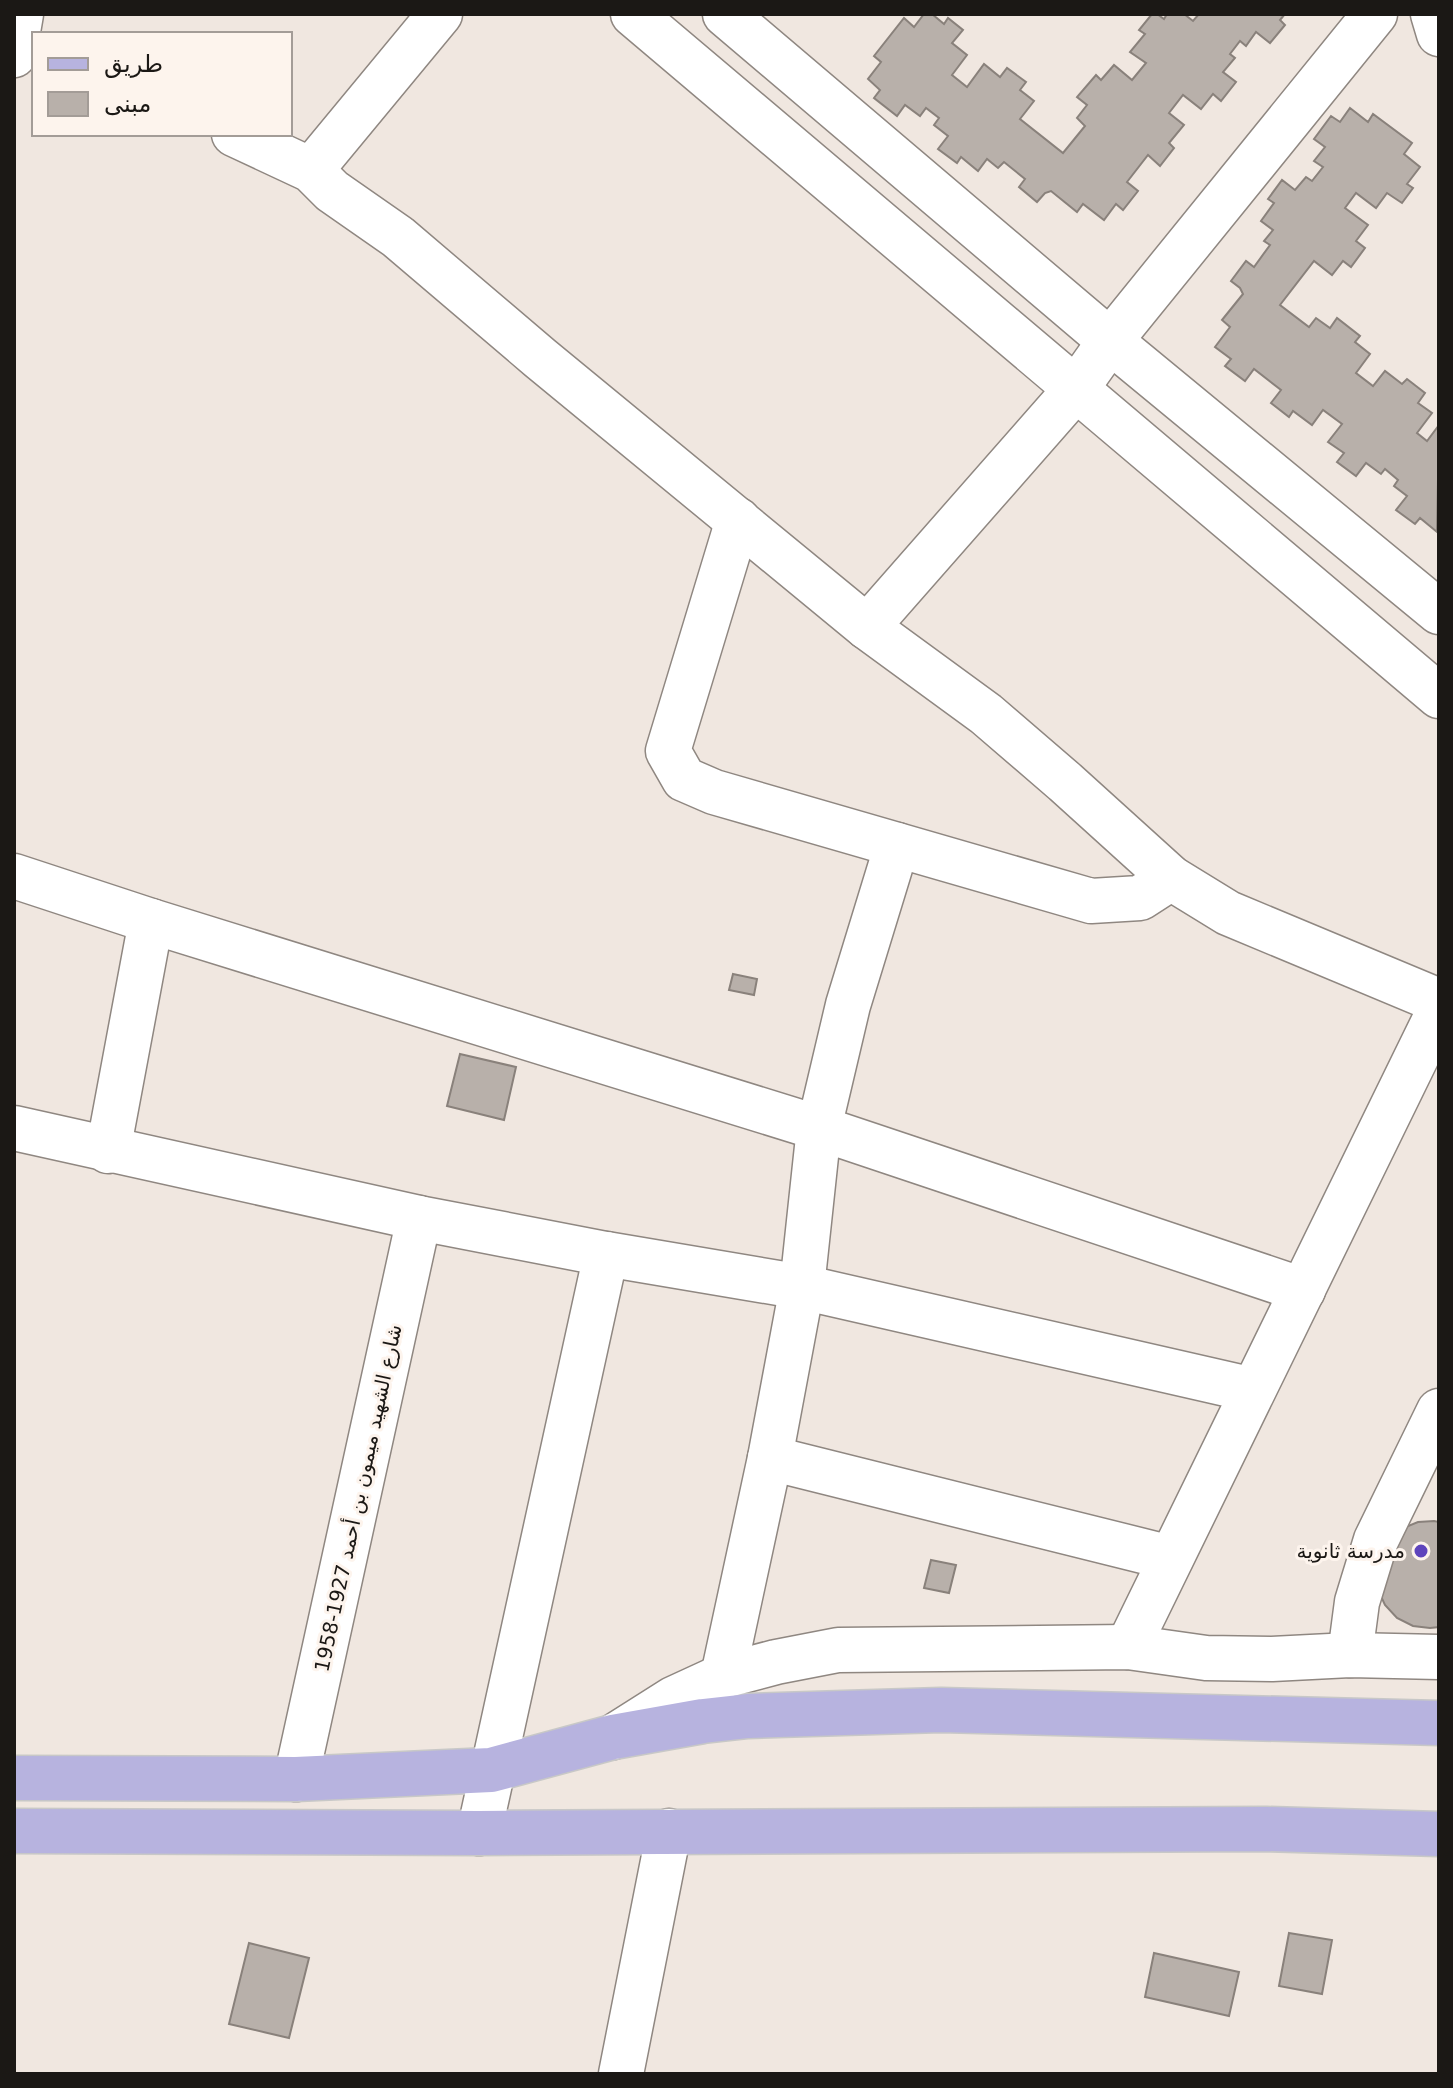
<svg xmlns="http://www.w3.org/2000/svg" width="1453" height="2088" font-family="'DejaVu Sans','Noto Naskh Arabic',sans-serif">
<rect width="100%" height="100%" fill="#f0e7e0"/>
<!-- building -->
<g fill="#b8b0aa" stroke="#89817b" stroke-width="2">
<path d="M924,14H932L944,24L948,18L963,30L952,43L967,55L952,75L967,87L984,64L1000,77L1007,68L1026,82L1020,90L1034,101L1020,119L1063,153L1085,126L1077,118L1087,105L1077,97L1096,75L1101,80L1114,65L1132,80L1146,63L1130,52L1145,34L1139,30L1152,14H1157L1164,19L1167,14H1184L1193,21L1199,14H1285L1280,20L1285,25L1270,43L1256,32L1246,46L1240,41L1230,54L1235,58L1223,72L1236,82L1221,101L1213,94L1201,109L1183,95L1169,113L1184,125L1169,143L1174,148L1160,166L1148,155L1127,182L1138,191L1123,210L1116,204L1104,220L1083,204L1077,212L1051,191L1045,193L1037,202L1019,187L1025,179L1004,162L998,168L987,159L978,171L961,157L957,163L938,149L948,136L934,125L939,118L926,108L920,116L905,105L897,116L874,98L880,90L868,79L881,62L874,56L904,18L914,27Z"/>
<path d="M1350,108L1368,122L1373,114L1412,143L1404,154L1420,167L1407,184L1413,188L1402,203L1387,193L1376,208L1356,193L1345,208L1368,225L1356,241L1365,248L1351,267L1343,261L1332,275L1314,261L1280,305L1309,327L1316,318L1330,328L1337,318L1360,336L1355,342L1370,354L1356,373L1373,386L1385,371L1402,384L1407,379L1425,393L1418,403L1432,413L1417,433L1427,441L1439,425L1437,532L1420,518L1415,524L1396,510L1407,496L1394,486L1398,480L1385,469L1381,474L1366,463L1356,476L1337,462L1344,453L1328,442L1342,424L1323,410L1312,425L1293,411L1289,417L1271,403L1281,390L1254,369L1245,381L1225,366L1231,359L1215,347L1230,327L1222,320L1243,294L1240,288L1231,281L1246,261L1254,267L1270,245L1264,241L1273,230L1261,221L1274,203L1268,199L1282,180L1295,190L1306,177L1312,181L1323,167L1314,161L1325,147L1314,139L1331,116L1340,122Z"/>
<path d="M733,974L757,979L754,995L729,990Z"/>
<path d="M460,1054L516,1067L504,1120L447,1106Z"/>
<path d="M1434,1521L1439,1522V1627L1430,1628L1413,1626L1397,1618L1385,1605L1378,1590L1401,1529L1418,1522Z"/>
<path d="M931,1560L956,1565L949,1593L924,1588Z"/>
<path d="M1289,1933L1332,1940L1322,1994L1279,1986Z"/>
<path d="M249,1943L309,1958L289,2038L229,2024Z"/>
<path d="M1154,1953L1239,1972L1229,2016L1145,1997Z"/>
</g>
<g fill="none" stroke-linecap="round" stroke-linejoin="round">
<defs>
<g id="minor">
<path d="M633,14L1439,696"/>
<path d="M725,14L1110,341L1439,612"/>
<path d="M1433,14L1439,34"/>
<path d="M14,55L21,14"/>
<path d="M234,134L311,170L332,191L398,237L540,358L867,627L986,714L1065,782L1171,878L1228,913L1439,1001"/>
<path d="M311,170L440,14"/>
<path d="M738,520L668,751L684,779L714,792L1091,901L1140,898L1171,878"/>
<path d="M867,627L1076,389L1110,341L1375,14"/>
<path d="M14,876L151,921L819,1128L1303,1290"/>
<path d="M14,1128L419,1218L606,1254L802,1287L1253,1390"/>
<path d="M108,1151L151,921"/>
<path d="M770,1458L1171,1558"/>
<path d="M1128,1647L1439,1011"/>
<path d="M1350,1655L1357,1602L1376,1540L1439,1411"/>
<path d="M723,1676L770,1458L802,1287L819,1128L848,1005L897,845"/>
<path d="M613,1737L673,1699L723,1676L776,1662L838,1650L1128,1647L1206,1658L1272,1659L1350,1655L1439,1657"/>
<path d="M296,1779L419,1218"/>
<path d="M479,1833L606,1254"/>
<path d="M621,2074L669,1831"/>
</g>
<g id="major">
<path d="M14,1778L296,1779L491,1770L613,1737L703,1721L748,1716L941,1710L1439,1723"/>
<path d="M14,1831L479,1833L1266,1829L1439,1834"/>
</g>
</defs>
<!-- minor casing -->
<use href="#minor" stroke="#8f8781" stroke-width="47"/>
<!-- major casing -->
<use href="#major" stroke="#c8c8c7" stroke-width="47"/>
<!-- minor -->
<use href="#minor" stroke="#fff" stroke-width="44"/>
<!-- major -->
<use href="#major" stroke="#b7b3df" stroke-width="44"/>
</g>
<!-- markers -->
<circle fill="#5e44bc" stroke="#fdf4ed" stroke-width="3" cx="1421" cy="1551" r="8"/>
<g text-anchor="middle" stroke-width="6" stroke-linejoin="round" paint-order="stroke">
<!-- street labels -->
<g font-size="20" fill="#1b1815" stroke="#fdf4ed">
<text transform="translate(358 1498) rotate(-78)" y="7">شارع الشهيد ميمون بن أحمد 1927-1958</text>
</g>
<!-- poi labels -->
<g font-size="20" fill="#1b1815" stroke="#fdf4ed" text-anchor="end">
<text x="1405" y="1558">مدرسة ثانوية</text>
</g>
</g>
<!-- border -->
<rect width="1453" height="2088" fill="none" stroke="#1b1815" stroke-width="32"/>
<!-- legend -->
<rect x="32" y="32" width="260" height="104" fill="#fdf4ed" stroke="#a39c97" stroke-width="2"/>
<rect x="48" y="58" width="40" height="12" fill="#b7b3df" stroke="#a39c97" stroke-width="2"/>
<text x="104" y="72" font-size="24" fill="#1b1815">طريق</text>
<rect x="48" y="92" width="40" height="24" fill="#b8b0aa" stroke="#a39c97" stroke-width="2"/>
<text x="104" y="112" font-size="24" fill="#1b1815">مبنى</text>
</svg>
